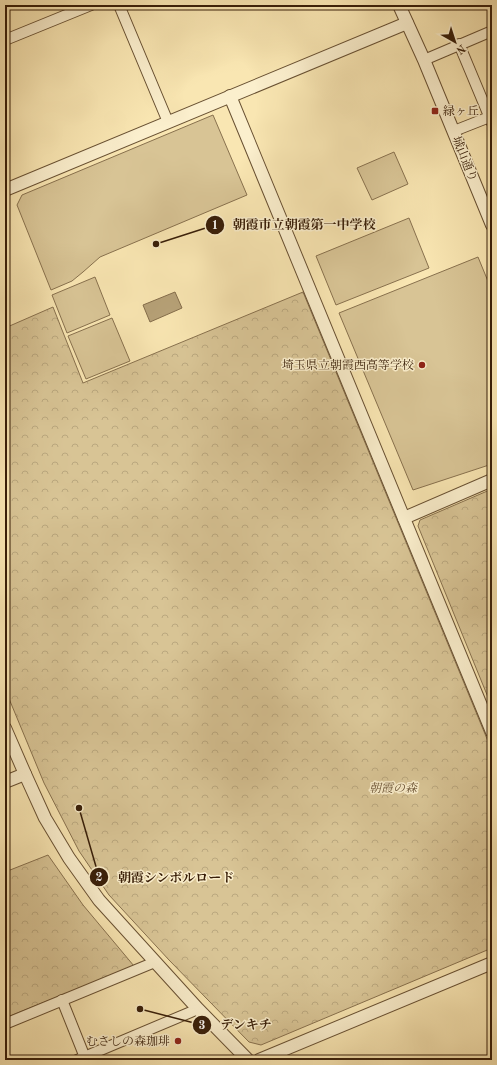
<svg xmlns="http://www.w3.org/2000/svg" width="497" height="1065" font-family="'Old Standard TT','Noto Serif JP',serif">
<defs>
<pattern id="forest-crowns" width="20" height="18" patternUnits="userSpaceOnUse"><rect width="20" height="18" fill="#d8c495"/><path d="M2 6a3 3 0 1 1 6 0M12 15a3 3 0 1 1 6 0" fill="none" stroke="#baa87f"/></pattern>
</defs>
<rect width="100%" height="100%" fill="#f9e6b2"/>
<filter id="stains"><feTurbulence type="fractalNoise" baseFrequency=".005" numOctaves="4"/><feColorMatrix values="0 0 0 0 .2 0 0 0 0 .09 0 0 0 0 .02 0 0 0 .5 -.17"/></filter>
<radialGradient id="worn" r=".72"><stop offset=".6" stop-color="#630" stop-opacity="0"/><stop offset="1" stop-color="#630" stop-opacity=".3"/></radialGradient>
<!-- grass -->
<g fill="#d8c495" stroke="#88714e">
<path d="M213,115L247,195L100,257L83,272L72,281L51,290L17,205L22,195Z"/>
<path d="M394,152L408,184L372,200L357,168Z"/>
<path d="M409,218L429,268L336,305L316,256Z"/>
<path d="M478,257L492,291V464L413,490L339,313Z"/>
<path d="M95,277L110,315L67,333L52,295Z"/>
<path d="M112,318L130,361L86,379L68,336Z"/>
</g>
<!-- forest -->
<g fill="url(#forest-crowns)" stroke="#88714e">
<path d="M303,292L492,751V948L261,1045L249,1042L169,960L109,895L79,851L44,783L5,689V328L53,307L83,383Z"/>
<path d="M492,489V707L418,526L420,520Z"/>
<path d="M48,855L83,905L134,966L5,1018V872Z"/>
</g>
<!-- water -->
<path fill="#b7a278" stroke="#846d4b" d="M175,292L182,308L150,322L143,305Z"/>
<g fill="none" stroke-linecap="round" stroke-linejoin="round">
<defs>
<g id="minor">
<path d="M119,5L168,122"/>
<path d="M5,40L91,5"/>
<path d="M459,44L492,123"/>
<path d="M424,60L492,31"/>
<path d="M454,131L492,116"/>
<path d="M484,204L492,200"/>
<path d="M62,1000L86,1060"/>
<path d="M5,1024L155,962"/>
<path d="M77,1060L198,1009"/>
</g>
<g id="tertiary">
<path d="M399,5L424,60L492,225"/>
<path d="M230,96L492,732"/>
<path d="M5,190L407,23"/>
<path d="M404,518L492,480"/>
<path d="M5,728L25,774L45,818L69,858L99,900L198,1009L248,1060"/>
<path d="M5,782L25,774"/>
<path d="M259,1060L492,963"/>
</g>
</defs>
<!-- minor casing -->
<use href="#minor" stroke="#685032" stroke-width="12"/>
<!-- tertiary casing -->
<use href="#tertiary" stroke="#685032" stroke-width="14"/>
<!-- minor -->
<use href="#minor" stroke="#fbefcd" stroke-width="10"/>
<!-- tertiary -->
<use href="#tertiary" stroke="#fbefcd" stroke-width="12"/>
</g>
<!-- markers -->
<g fill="#8f2418" stroke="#fbefcd" stroke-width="1.5">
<rect x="431" y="107" width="8" height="8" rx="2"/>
<circle cx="422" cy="365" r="4"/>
<circle cx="178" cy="1041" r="4"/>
</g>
<g text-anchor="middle" stroke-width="3" stroke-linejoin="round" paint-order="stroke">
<!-- poi labels -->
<g font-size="12" fill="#381e08" stroke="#fbefcd" text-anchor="end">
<text x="443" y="115" text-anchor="start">緑ヶ丘</text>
<text x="414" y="369">埼玉県立朝霞西高等学校</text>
<text x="170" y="1045">むさしの森珈琲</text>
</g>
<!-- street labels -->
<g font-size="12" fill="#381e08" stroke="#fbefcd">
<text transform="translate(465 159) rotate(68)" y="4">城山通り</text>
</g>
<!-- park labels -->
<g font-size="12" font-style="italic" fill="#685032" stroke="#fbefcd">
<text x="393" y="792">朝霞の森</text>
</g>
</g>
<!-- callouts -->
<path fill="none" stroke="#381e08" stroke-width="1.5" d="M156 244L215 225M79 808L99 877M140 1009L202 1025"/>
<g fill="#381e08" stroke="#fbefcd" stroke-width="1.5">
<circle cx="156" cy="244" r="4"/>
<circle cx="79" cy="808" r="4"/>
<circle cx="140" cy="1009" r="4"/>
<circle cx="215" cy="225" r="10"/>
<circle cx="99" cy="877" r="10"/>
<circle cx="202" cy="1025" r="10"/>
</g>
<g font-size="12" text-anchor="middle" font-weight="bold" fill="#fff">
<text x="215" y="229">1</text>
<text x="99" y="881">2</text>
<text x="202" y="1029">3</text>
</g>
<g font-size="13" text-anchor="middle" font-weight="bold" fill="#381e08" stroke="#fbefcd" stroke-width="3" stroke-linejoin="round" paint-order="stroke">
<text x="304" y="229">朝霞市立朝霞第一中学校</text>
<text x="176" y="882">朝霞シンボルロード</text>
<text x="246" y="1029">デンキチ</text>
</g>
<!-- margin -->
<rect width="497" height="1065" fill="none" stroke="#f9e6b2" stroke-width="20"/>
<rect x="6" y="6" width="485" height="1053" fill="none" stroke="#381e08" stroke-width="2"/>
<rect x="10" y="10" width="477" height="1045" fill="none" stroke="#381e08"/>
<!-- north arrow -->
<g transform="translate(455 42) rotate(141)" stroke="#fbefcd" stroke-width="3" paint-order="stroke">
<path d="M0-3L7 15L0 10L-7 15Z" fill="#381e08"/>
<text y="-6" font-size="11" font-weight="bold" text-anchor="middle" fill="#381e08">N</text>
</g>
<rect width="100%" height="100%" filter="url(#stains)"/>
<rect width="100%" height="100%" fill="url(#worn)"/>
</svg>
